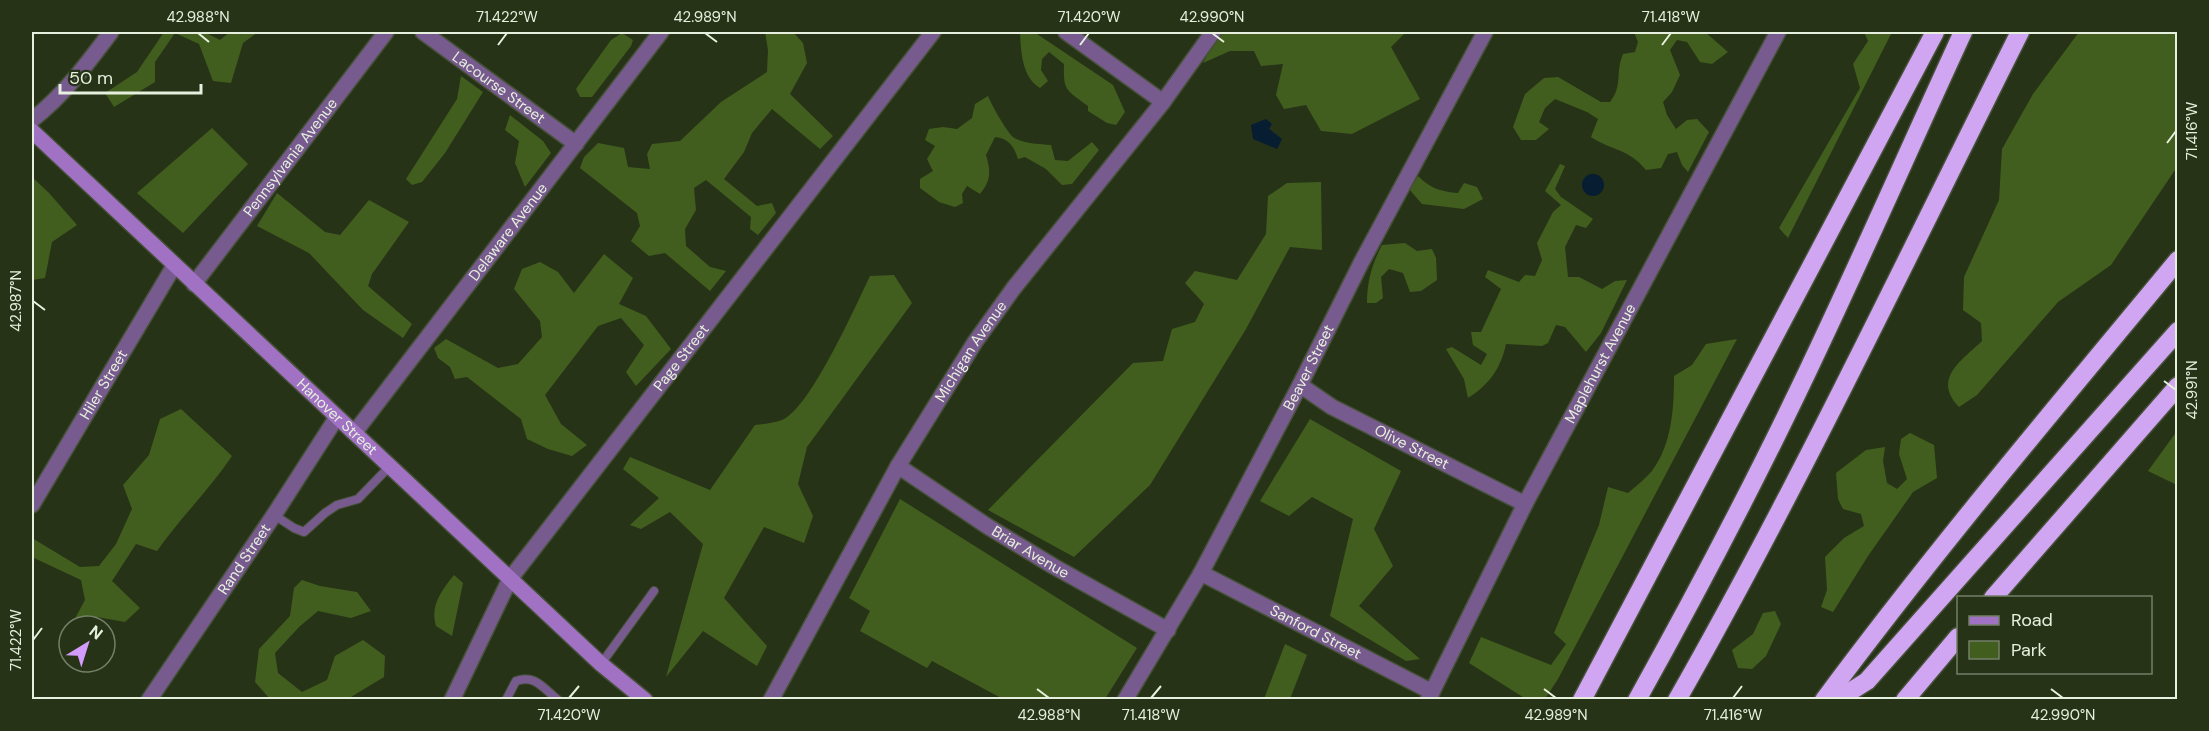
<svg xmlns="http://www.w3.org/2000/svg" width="2209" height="731" font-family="'DM Sans',sans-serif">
<rect width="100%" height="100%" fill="#263317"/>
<!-- green -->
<g fill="#425e1e">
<path d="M164,32H204L220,40L230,32H258L243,43L231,83L213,81L199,44L175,33L155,62V82L114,107L105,93L137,72Z"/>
<path d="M765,32H793L803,43L807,63L790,94L833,136L820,149L772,109L752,133L744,152L724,179L757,206L772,203L776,213L758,235L750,229L751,217L706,180L694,188L696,210L685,229L686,246L710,267L726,271L710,291L665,253L649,256L631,241L640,226L637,213L580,168L584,157L598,143L624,148L628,167L650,169L647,154L652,144L680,141L721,102L767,72L768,50Z"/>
<path d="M1024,32H1034L1113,85L1125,112L1116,125L1107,123L1088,111V106C1067,90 1063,92 1064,64L1049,52L1042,59L1041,70L1048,81L1040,88C1022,77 1021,52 1020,33Z"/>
<path d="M1219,32H1406L1391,47L1420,99L1352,134L1321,131L1306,105L1284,109L1276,95L1283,64L1261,66L1254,51H1230L1203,63Z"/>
<path d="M1634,32H1705L1728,52L1712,64L1700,62L1687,42L1677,40L1670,50L1680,75L1672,92L1663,102L1667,115L1676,129L1687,120L1697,119L1709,132L1688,172L1682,165L1677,152L1668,154L1661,168L1646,170C1628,148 1612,151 1591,137L1598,119L1587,112L1555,99L1545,108L1539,122L1549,129L1536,140H1521L1513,127L1525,94L1544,78L1558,77L1601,102H1610C1623,86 1615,73 1623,54L1635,52L1638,42Z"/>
<path d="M1864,32H1892L1788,238L1779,228L1860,88L1853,64L1868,41Z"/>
<path d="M2079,32H2177V167L2111,265L2058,302L1977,395L1959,407C1932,379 1961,361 1982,341L1981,323L1963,310L1964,277L1999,200L2002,149L2033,94Z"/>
<path d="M622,33L633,40L631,46L592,97H580L576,89L611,40Z"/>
<path d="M461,76L483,92L445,153L422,182L412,185L406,179L457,99Z"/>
<path d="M988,96C991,104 1007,132 1013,137C1023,144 1039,144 1051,145L1055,160L1068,161L1092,142L1099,150L1072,184L1062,185L1046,169L1025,157L1018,159C1014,146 1008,138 995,137L986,155C991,172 991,180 980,194L967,186L962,194L963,203L955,207L939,202L920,188V179L933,171L927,159L935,146L925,140L929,129L943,127L957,129L972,118L975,104Z"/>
<path d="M510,115L543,141L551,153L525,187L515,163L519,141L505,130Z"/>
<path d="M212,128L248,164L183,233L137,193Z"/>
<path d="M1560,164L1565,166L1555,189L1561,197L1593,219L1586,228L1576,225L1565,247L1568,277H1579L1602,289L1615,281L1627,280L1601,333L1586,352L1565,327L1556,325L1548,343L1542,346L1506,344C1501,368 1489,385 1468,398L1464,379L1446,349L1452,347L1481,365L1487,354L1473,345L1471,332H1481L1501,289L1485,277L1488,270L1519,282L1525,275L1535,276L1542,260L1537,243L1553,212L1561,205L1545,191Z"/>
<path d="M1418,176C1430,188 1441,192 1458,193L1464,183L1477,187L1483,199L1464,209L1422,204L1409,189Z"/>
<path d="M32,177L49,193L77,225L52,242L45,278L32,280Z"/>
<path d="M1321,182L1322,250L1290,247L1246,329L1150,485L1074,557L988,510L1133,363L1163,361L1172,329L1195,322L1204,304L1185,283L1195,271L1237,280L1266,234L1268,196L1287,183Z"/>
<path d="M277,193L325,232L340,235L369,200L409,222L372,274L368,286L412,324L403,338L363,310L309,253L257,226Z"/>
<path d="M1405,243L1417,251L1432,249L1436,258L1437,280L1421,291L1410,292L1403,273L1389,269L1381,277L1383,298L1376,303H1367C1367,281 1372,264 1382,245Z"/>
<path d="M604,254L633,278L619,304L646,316L671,349L636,386L626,372L644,345L621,318L598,326L545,395L561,424L587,445L572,456L548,449L527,439L521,419L467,377L455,379L450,367L438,358L434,348L446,339L498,368L518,364L542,337L540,321L514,289L522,269L540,262L558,272L574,293Z"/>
<path d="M894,275L912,303L807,447L798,484L813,516L804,543L764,527L724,598L767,646L757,666L703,631L666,677L703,544L670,512L641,529L630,525L659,498L623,469L630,457L710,490L755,425C764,424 774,423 782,420C810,409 856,305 870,276Z"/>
<path d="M1737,339L1558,679L1545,699H1526L1469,663L1481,637L1551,665L1566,644L1554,633L1599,525L1608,487L1628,493C1636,486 1645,479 1652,471C1672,444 1674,408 1674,376L1692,365L1706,344Z"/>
<path d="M181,409L232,456C209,490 181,517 157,551L136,544L112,581L140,608L125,622L97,617L82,626H71L85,600L81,580L32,557V538L80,567L99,566L116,544L132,509L123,485L149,455L160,419Z"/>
<path d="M1310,419L1401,471L1374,529L1393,566L1359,606L1420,659L1406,661L1330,616L1353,519L1312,497L1289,516L1260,501Z"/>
<path d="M2177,431V485L2148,471Z"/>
<path d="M1910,433L1934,445L1937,478L1913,492L1868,556L1833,612L1821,607L1827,590L1825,557L1844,538L1864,526L1861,514L1843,509L1838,499L1836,473L1866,450L1885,447L1883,461L1887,483L1897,489L1907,479L1899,454L1901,439Z"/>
<path d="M900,499L1137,648L1105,699H1003L932,661L927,668L860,631L870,611L849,598Z"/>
<path d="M454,575L463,583L452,636L436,626C430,606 441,591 454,575Z"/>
<path d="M302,580L320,586L357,592L371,611L351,618L318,611L299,627L275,653L278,673L302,692L327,680L335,656L363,640L385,656L384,677L351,697L335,700L270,699L255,682L259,649L290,616L294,588Z"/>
<path d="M1775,611L1781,624L1766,656L1752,669L1738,668L1732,650L1753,634L1763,613Z"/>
<path d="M1285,644L1307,655L1290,699H1264Z"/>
</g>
<!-- water -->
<g fill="#061d32">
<path d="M1266,119L1272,124L1269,129L1282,139L1277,149L1253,139L1251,125Z"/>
<circle cx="1593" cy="185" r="11"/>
</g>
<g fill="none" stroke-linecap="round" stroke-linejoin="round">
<defs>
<g id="service">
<path d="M274,515L294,528L304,532L325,513L337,505L358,499L390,466"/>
<path d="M601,664L654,591"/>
<path d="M506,700L516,681C535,674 543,688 558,700"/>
</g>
<g id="minor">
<path id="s1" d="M423,32L576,144"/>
<path d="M1066,32L1163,102"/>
<path d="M32,120C64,95 87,64 111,32"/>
<path id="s2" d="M194,284L386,32"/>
<path id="s3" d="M1300,385L1332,407L1525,504"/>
<path id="s4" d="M355,432L661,32"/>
<path id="s5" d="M898,466L987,526L1053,566L1168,630"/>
<path id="s6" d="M32,505L174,266"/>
<path id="s7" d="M1201,573L1432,692"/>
<path id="s8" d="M149,700L274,515L337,417"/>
<path id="s9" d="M452,700L510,579L933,32"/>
<path id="s10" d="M771,700L898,466L975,342L1013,289L1163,102L1213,32"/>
<path id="s11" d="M1125,700L1201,573L1300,385L1361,263L1485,32"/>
<path id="s12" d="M1428,700L1525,504L1778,32"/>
</g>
<g id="secondary">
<path id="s13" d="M32,131L601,664L645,700"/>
</g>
<g id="motorway">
<path d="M1993,598L2178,386"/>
<path d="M1582,700L1935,32"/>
<path d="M1637,700C1702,583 1764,465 1820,345C1869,241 1915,136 1963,32"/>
<path d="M1677,700C1801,482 1908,255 2020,32"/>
<path d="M1824,700C1936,549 2058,405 2178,260"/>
<path d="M1837,700L1867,681L2178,331"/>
<path d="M1905,700L1958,637"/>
</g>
</defs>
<!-- service casing -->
<use href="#service" stroke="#455137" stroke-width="10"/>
<!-- minor casing -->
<use href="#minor" stroke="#455137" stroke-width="18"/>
<!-- secondary casing -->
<use href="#secondary" stroke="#455137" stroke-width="18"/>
<!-- motorway casing -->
<use href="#motorway" stroke="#455137" stroke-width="21"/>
<!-- service -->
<use href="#service" stroke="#785b8e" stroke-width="8"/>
<!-- minor -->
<use href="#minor" stroke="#785b8e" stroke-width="15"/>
<!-- secondary -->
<use href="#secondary" stroke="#a172c4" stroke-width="15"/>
<!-- motorway -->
<use href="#motorway" stroke="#d0a5f1" stroke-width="18"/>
</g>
<!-- ticks -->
<path fill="none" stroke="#e7f0de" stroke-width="2" d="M198,33L209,42M705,33L717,42M1212,33L1224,42M498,45L507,33M1080,45L1089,33M1662,45L1671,33M2167,143L2176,131M33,301L45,310M2164,381L2176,390M33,640L42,628M1037,689L1049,698M1544,689L1556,698M2051,689L2063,698M569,698L579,686M1151,698L1161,686M1733,698L1742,686"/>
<g text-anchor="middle" stroke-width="6" stroke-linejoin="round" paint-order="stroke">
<!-- street labels -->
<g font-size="15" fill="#e7f0de" stroke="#263317">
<text dy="5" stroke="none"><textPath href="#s1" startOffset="94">Lacourse Street</textPath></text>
<text dy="5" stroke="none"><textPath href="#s2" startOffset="159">Pennsylvania Avenue</textPath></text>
<text dy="5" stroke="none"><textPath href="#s4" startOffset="252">Delaware Avenue</textPath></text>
<text dy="5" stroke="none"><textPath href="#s10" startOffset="402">Michigan Avenue</textPath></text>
<text dy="5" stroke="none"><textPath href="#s9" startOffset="414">Page Street</textPath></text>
<text dy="5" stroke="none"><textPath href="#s12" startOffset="378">Maplehurst Avenue</textPath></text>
<text dy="5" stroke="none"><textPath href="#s11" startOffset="380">Beaver Street</textPath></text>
<text dy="5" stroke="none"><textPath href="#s6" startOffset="140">Hiler Street</textPath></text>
<text dy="5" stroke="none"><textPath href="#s13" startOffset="418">Hanover Street</textPath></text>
<text dy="5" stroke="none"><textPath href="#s3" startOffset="128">Olive Street</textPath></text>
<text dy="5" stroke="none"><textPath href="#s5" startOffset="158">Briar Avenue</textPath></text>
<text dy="5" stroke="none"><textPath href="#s8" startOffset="170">Rand Street</textPath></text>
<text dy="5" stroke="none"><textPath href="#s7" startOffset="129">Sanford Street</textPath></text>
</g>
</g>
<!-- border -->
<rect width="2209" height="731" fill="none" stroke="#263317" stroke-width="66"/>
<!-- legend -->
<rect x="1957" y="596" width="195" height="78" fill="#263317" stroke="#737f67" stroke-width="1.5"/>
<rect x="1969" y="616" width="30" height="9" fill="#a172c4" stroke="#737f67" stroke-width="1.5"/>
<text x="2011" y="626" font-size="18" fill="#e7f0de">Road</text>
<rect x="1969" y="641" width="30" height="18" fill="#425e1e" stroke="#737f67" stroke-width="1.5"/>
<text x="2011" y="656" font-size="18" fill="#e7f0de">Park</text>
<!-- north arrow -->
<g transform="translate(87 644) rotate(38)"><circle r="28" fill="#263317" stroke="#737f67" stroke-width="1.5"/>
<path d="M0-4.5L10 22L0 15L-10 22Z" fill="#d39cfc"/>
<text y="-9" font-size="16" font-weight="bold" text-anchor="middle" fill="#e7f0de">N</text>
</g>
<!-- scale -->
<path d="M60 84v9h141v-9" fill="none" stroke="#e7f0de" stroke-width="3"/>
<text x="69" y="84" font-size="18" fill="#e7f0de" stroke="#263317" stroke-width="4.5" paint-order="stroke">50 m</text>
<rect x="33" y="33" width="2143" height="665" fill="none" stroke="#e7f0de" stroke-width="2"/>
<g font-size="15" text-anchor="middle" fill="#e7f0de">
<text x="198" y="22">42.988°N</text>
<text x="507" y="22">71.422°W</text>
<text x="705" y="22">42.989°N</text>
<text x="1089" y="22">71.420°W</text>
<text x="1212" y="22">42.990°N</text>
<text x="1671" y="22">71.418°W</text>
<text transform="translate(2192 131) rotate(-90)" y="5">71.416°W</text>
<text transform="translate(16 301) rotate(-90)" y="5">42.987°N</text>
<text transform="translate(2192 390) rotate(-90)" y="5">42.991°N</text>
<text transform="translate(16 640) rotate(-90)" y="5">71.422°W</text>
<text x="569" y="720">71.420°W</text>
<text x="1049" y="720">42.988°N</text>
<text x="1151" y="720">71.418°W</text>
<text x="1556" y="720">42.989°N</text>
<text x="1733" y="720">71.416°W</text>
<text x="2063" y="720">42.990°N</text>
</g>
</svg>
